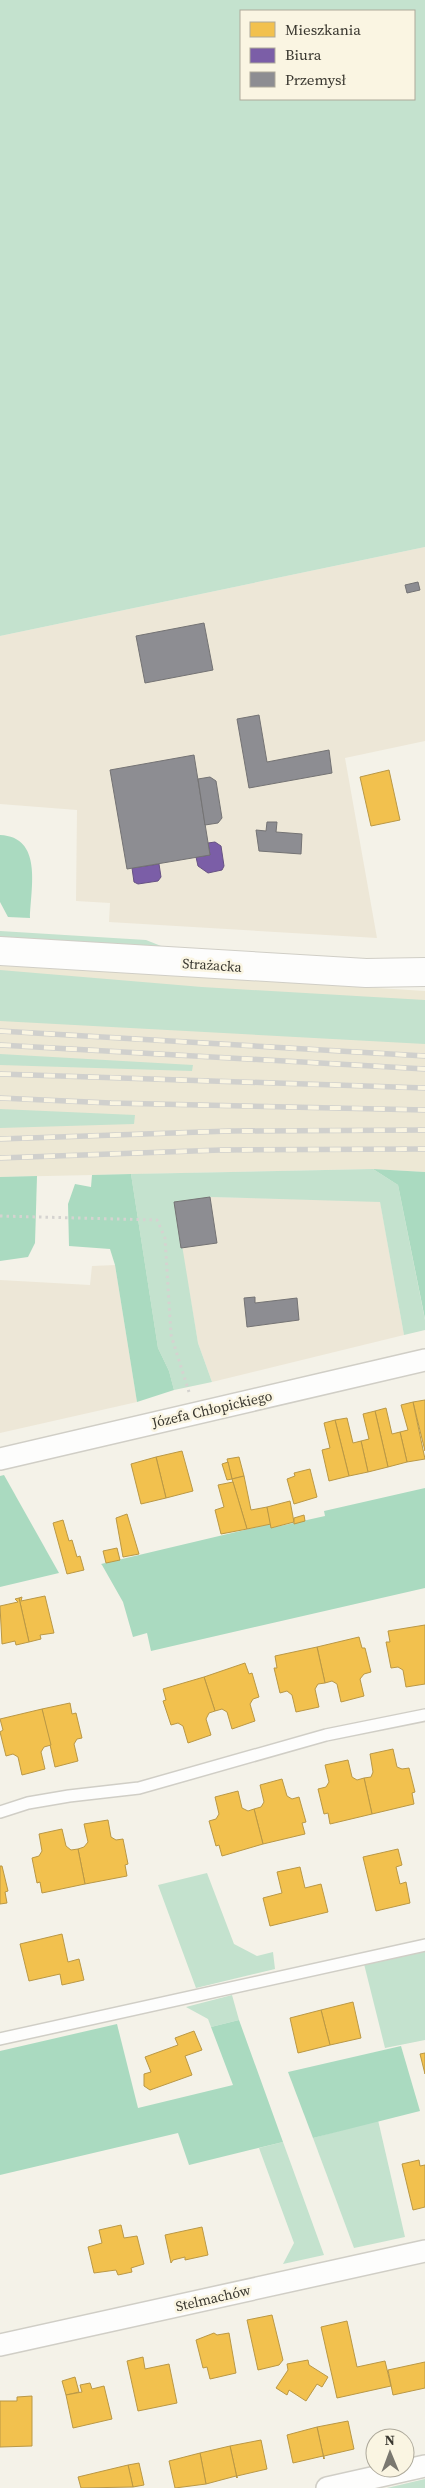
<svg xmlns="http://www.w3.org/2000/svg" width="425" height="2488" font-family="'Source Serif 4',serif">
<rect width="100%" height="100%" fill="#f4f2e8"/>
<!-- commercial -->
<g fill="#ede7d7">
<path d="M425,547V741L345,758L377,938L109,922L110,903L76,901L77,810L0,804V636Z"/>
<path d="M210,1197L380,1201L404,1335L212,1382L198,1343L174,1202Z"/>
<path d="M115,1265L137,1402L0,1433V1280L90,1285L92,1266Z"/>
</g>
<!-- built -->
<path fill="#ede8d5" d="M0,964L425,991V1172L373,1169L0,1177Z"/>
<!-- green -->
<g fill="#c4e2ce" fill-rule="evenodd">
<path d="M0,0H425V547L0,636ZM241,11H414V99H241Z"/>
<path d="M0,931L146,940L166,948L0,938Z"/>
<path d="M0,970L202,987L425,1000V1044L0,1021Z"/>
<path d="M0,1054L193,1065L192,1071L0,1065Z"/>
<path d="M0,1109L135,1115L134,1124L0,1128Z"/>
<path d="M373,1169L398,1185L425,1320V1330L404,1335L380,1202L210,1197L175,1202L198,1343L212,1382L174,1390L169,1371L158,1348L131,1174Z"/>
<path d="M207,1873L234,1944L257,1956L273,1952L275,1969L196,1988L158,1885Z"/>
<path d="M425,1950V2040L385,2048L364,1964Z"/>
<path d="M232,1995L239,2020L211,2027L208,2019L186,2007Z"/>
<path d="M378,2120L405,2237L354,2248L313,2138Z"/>
<path d="M283,2142L324,2255L283,2264L294,2243L259,2148Z"/>
<path d="M425,2479V2488H387Z"/>
</g>
<!-- forest -->
<g fill="#aadac0">
<path d="M0,835C43,837 31,887 30,918L8,917L0,902Z"/>
<path d="M373,1169L425,1172V1319L398,1185Z"/>
<path d="M131,1174L158,1348L169,1371L174,1390L137,1402L115,1265L110,1249L69,1246L68,1204L75,1184L91,1187L92,1175Z"/>
<path d="M37,1176L35,1243L28,1257L0,1261V1177Z"/>
<path d="M4,1475L59,1573L0,1587V1476Z"/>
<path d="M425,1488V1588L151,1651L147,1633L133,1637L123,1602L102,1565L101,1564L270,1524L271,1528L325,1516L324,1511Z"/>
<path d="M239,2020L283,2142L189,2165L178,2133L0,2175V2051L117,2024L138,2108L233,2085L211,2027Z"/>
<path d="M401,2046L420,2111L313,2138L288,2072Z"/>
</g>
<!-- homes -->
<g fill="#f2c14e" stroke="#ba9845">
<path d="M389,770L400,820L371,826L360,777Z"/>
<path d="M425,1400V1451L413,1402Z"/>
<path d="M413,1402L425,1459L407,1462L400,1432L408,1430L401,1405Z"/>
<path d="M386,1408L392,1434L400,1432L407,1462L388,1467L375,1411Z"/>
<path d="M375,1411L388,1467L368,1472L361,1441L369,1439L363,1414Z"/>
<path d="M347,1418L353,1443L361,1441L368,1472L349,1476L335,1420Z"/>
<path d="M335,1420L349,1476L329,1481L322,1450L330,1448L324,1423Z"/>
<path d="M182,1451L193,1491L166,1498L156,1457Z"/>
<path d="M156,1457L166,1498L141,1504L131,1464Z"/>
<path d="M239,1457L244,1476L232,1479L227,1459Z"/>
<path d="M228,1462L232,1479L227,1480L222,1464Z"/>
<path d="M310,1469L317,1497L294,1504L287,1479L295,1476L294,1473Z"/>
<path d="M244,1476L251,1510L267,1507L271,1524L247,1529L232,1479Z"/>
<path d="M233,1482L247,1529L221,1534L215,1510L224,1507L218,1485Z"/>
<path d="M290,1501L294,1522L271,1528L267,1507Z"/>
<path d="M127,1514L139,1554L123,1557L116,1518Z"/>
<path d="M304,1515L305,1521L294,1524V1518Z"/>
<path d="M63,1520L69,1541L72,1540L77,1557L80,1556L84,1570L67,1574L53,1523Z"/>
<path d="M117,1548L120,1560L106,1563L103,1551Z"/>
<path d="M45,1596L54,1633L40,1635L41,1639L29,1642L19,1598L22,1597L21,1601Z"/>
<path d="M19,1598L29,1642L16,1645L15,1641L2,1644L0,1606L18,1602L15,1599Z"/>
<path d="M425,1625V1684L406,1687L403,1670L398,1667L391,1668L386,1642H390L388,1631Z"/>
<path d="M359,1637L362,1648H365L371,1672L364,1674L360,1679L364,1696L341,1702L337,1684L332,1681L325,1683L317,1647Z"/>
<path d="M317,1647L325,1683L318,1684L315,1689L319,1707L296,1712L292,1695L287,1691L280,1693L274,1668H277L275,1656Z"/>
<path d="M245,1663L249,1674L252,1673L259,1697L253,1699L250,1704L255,1721L232,1729L227,1712L222,1709L215,1711L204,1677Z"/>
<path d="M204,1677L215,1711L209,1713L206,1719L211,1735L188,1743L183,1726L178,1723L171,1725L163,1701L166,1700L163,1689Z"/>
<path d="M70,1703L72,1714L76,1713L82,1738L77,1739L74,1744L78,1761L55,1767L42,1709Z"/>
<path d="M42,1709L51,1745L44,1747L41,1752L45,1769L22,1775L18,1757L13,1754L6,1756L0,1732L3,1730L0,1719Z"/>
<path d="M393,1749L397,1767L402,1769L409,1768L415,1792L412,1793L414,1804L372,1814L364,1778L371,1777L373,1772L370,1754Z"/>
<path d="M348,1760L352,1777L357,1780L364,1778L372,1814L330,1824L328,1813L324,1814L318,1789L326,1787L329,1782L325,1765Z"/>
<path d="M282,1779L287,1796L292,1799L299,1797L306,1822L302,1823L305,1834L263,1844L254,1809L261,1807L264,1802L260,1785Z"/>
<path d="M238,1791L242,1808L248,1811L254,1809L263,1844L222,1856L219,1845L216,1846L209,1821L216,1819L219,1814L215,1797Z"/>
<path d="M108,1820L111,1837L116,1840L123,1839L128,1864L125,1865L127,1876L85,1884L78,1849L84,1847L88,1842L84,1824Z"/>
<path d="M62,1829L66,1846L71,1850L78,1849L85,1884L42,1893L40,1882L37,1883L32,1858L39,1856L42,1851L39,1834Z"/>
<path d="M398,1849L402,1865L396,1867L400,1884L406,1882L410,1903L376,1911L363,1857Z"/>
<path d="M0,1866H2L8,1891L5,1892L7,1903L0,1904Z"/>
<path d="M300,1867L305,1888L321,1884L328,1912L270,1926L263,1898L282,1893L277,1872Z"/>
<path d="M62,1934L68,1962L79,1959L84,1980L62,1985L60,1974L29,1981L20,1944Z"/>
<path d="M353,2002L361,2038L330,2045L321,2010Z"/>
<path d="M321,2010L330,2045L298,2053L290,2018Z"/>
<path d="M194,2031L202,2050L185,2056L192,2075L150,2090L144,2086V2074L151,2072L145,2057L178,2045L175,2038Z"/>
<path d="M425,2053V2074L420,2054Z"/>
<path d="M419,2160L420,2166L425,2165V2207L413,2210L402,2164Z"/>
<path d="M121,2225L124,2238L137,2236L144,2264L131,2268L132,2272L118,2275L116,2270L94,2273L88,2247L102,2243L99,2230Z"/>
<path d="M202,2227L208,2255L185,2260V2257L173,2260L171,2263L165,2235Z"/>
<path d="M272,2315L283,2360L279,2365L258,2370L247,2320Z"/>
<path d="M347,2321L357,2367L385,2361L391,2386L337,2398L321,2327Z"/>
<path d="M214,2333L217,2335L229,2333L236,2373L210,2379L207,2367L203,2368L196,2340Z"/>
<path d="M143,2357L145,2369L169,2364L177,2403L138,2411L127,2361Z"/>
<path d="M308,2360L309,2365L328,2377L322,2387L317,2384L306,2401L289,2390L287,2395L276,2388L288,2370L287,2364Z"/>
<path d="M425,2362V2388L393,2395L388,2370Z"/>
<path d="M75,2377L79,2392L66,2395L62,2381Z"/>
<path d="M90,2383L92,2389L104,2386L112,2419L73,2428L66,2395L82,2392L80,2385Z"/>
<path d="M32,2396V2446L0,2447V2401H17V2397Z"/>
<path d="M348,2421L354,2449L324,2456V2459L317,2427Z"/>
<path d="M317,2427L324,2459L323,2456L293,2463L287,2435Z"/>
<path d="M261,2440L267,2469L237,2476V2478L230,2446Z"/>
<path d="M230,2446L237,2478L236,2476L206,2484L200,2453Z"/>
<path d="M200,2453L206,2484L175,2488L169,2461Z"/>
<path d="M139,2463L144,2485L133,2487L128,2465Z"/>
<path d="M128,2465L133,2487L81,2488L78,2477Z"/>
</g>
<!-- offices -->
<g fill="#7b5ea7" stroke="#675283">
<path d="M215,842L221,846L224,866L222,870L208,873L198,866L196,857L210,855L208,843Z"/>
<path d="M159,864L161,877L158,881L138,884L134,882L132,868Z"/>
</g>
<!-- industry -->
<g fill="#8d8d92" stroke="#747374">
<path d="M418,582L420,590L407,593L405,585Z"/>
<path d="M204,623L213,670L145,683L136,636Z"/>
<path d="M259,715L267,762L329,750L332,773L249,788L237,719Z"/>
<path d="M194,755L210,855L127,869L110,770Z"/>
<path d="M210,777L216,781L222,818L218,823L205,825L198,779Z"/>
<path d="M267,822H277L276,832L302,834L301,854L259,851L256,830L266,831Z"/>
<path d="M210,1197L217,1243L181,1248L174,1202Z"/>
<path d="M255,1297V1303L297,1298L299,1320L247,1327L244,1298Z"/>
</g>
<g fill="none" stroke-linecap="round" stroke-linejoin="round">
<defs>
<g id="service">
<path d="M0,1812L28,1803L69,1796L139,1788L326,1735L425,1715"/>
<path d="M0,2039L425,1945"/>
</g>
<g id="minor">
<path d="M0,1459L425,1360"/>
<path d="M0,2345L425,2251"/>
<path d="M327,2488L425,2466"/>
</g>
<path id="secondary" d="M0,951L366,973L425,972"/>
</defs>
<!-- service casing -->
<use href="#service" stroke="#d0cec6" stroke-width="14"/>
<!-- minor casing -->
<use href="#minor" stroke="#d0cec6" stroke-width="24"/>
<!-- secondary casing -->
<use href="#secondary" stroke="#d0cec6" stroke-width="30"/>
<!-- path -->
<path stroke="#d5d3d0" stroke-width="3" stroke-dasharray="2.5 4" stroke-linecap="butt" d="M0,1216L157,1220L165,1238L171,1335L189,1392"/>
<!-- service -->
<use href="#service" stroke="#fdfdfc" stroke-width="11"/>
<!-- minor -->
<use href="#minor" stroke="#fdfdfc" stroke-width="21"/>
<!-- secondary -->
<use href="#secondary" stroke="#fdfdfc" stroke-width="28"/>
<defs>
<g id="rail">
<path d="M0,1031L425,1056"/>
<path d="M0,1045L425,1069"/>
<path d="M0,1074L425,1088"/>
<path d="M0,1098L111,1103L425,1110"/>
<path d="M0,1139L230,1131L425,1130"/>
<path d="M0,1158L221,1150L425,1149"/>
</g>
</defs>
<!-- rail casing -->
<use href="#rail" stroke="#d0d0cd" stroke-width="5.5"/>
<!-- rail -->
<use href="#rail" stroke="#faf5e2" stroke-width="4" stroke-dasharray="11" stroke-linecap="butt"/>
</g>
<g text-anchor="middle" stroke-width="5" stroke-linejoin="round" paint-order="stroke">
<!-- street labels -->
<g font-size="14" fill="#39372f" stroke="#faf5e2">
<text transform="translate(212 965) rotate(4)" y="5">Strażacka</text>
<text transform="translate(212 1409) rotate(-13)" y="5">Józefa Chłopickiego</text>
<text transform="translate(213 2298) rotate(-13)" y="5">Stelmachów</text>
</g>
</g>
<!-- legend -->
<rect x="240" y="10" width="175" height="90" fill="#faf5e2" stroke="#ada99a"/>
<rect x="250" y="22" width="25" height="15" fill="#f2c14e" stroke="#ada99a"/>
<text x="285" y="35" font-size="15" fill="#39372f">Mieszkania</text>
<rect x="250" y="48" width="25" height="15" fill="#7b5ea7" stroke="#ada99a"/>
<text x="285" y="60" font-size="15" fill="#39372f">Biura</text>
<rect x="250" y="72" width="25" height="15" fill="#8d8d92" stroke="#ada99a"/>
<text x="285" y="85" font-size="15" fill="#39372f">Przemysł</text>
<!-- north arrow -->
<g transform="translate(390 2453) rotate(359)"><circle r="24" fill="#faf5e2" stroke="#ada99a"/>
<path d="M0-4L9 19L0 12L-9 19Z" fill="#7a7870"/>
<text y="-8" font-size="14" font-weight="bold" text-anchor="middle" fill="#39372f">N</text>
</g>
</svg>
